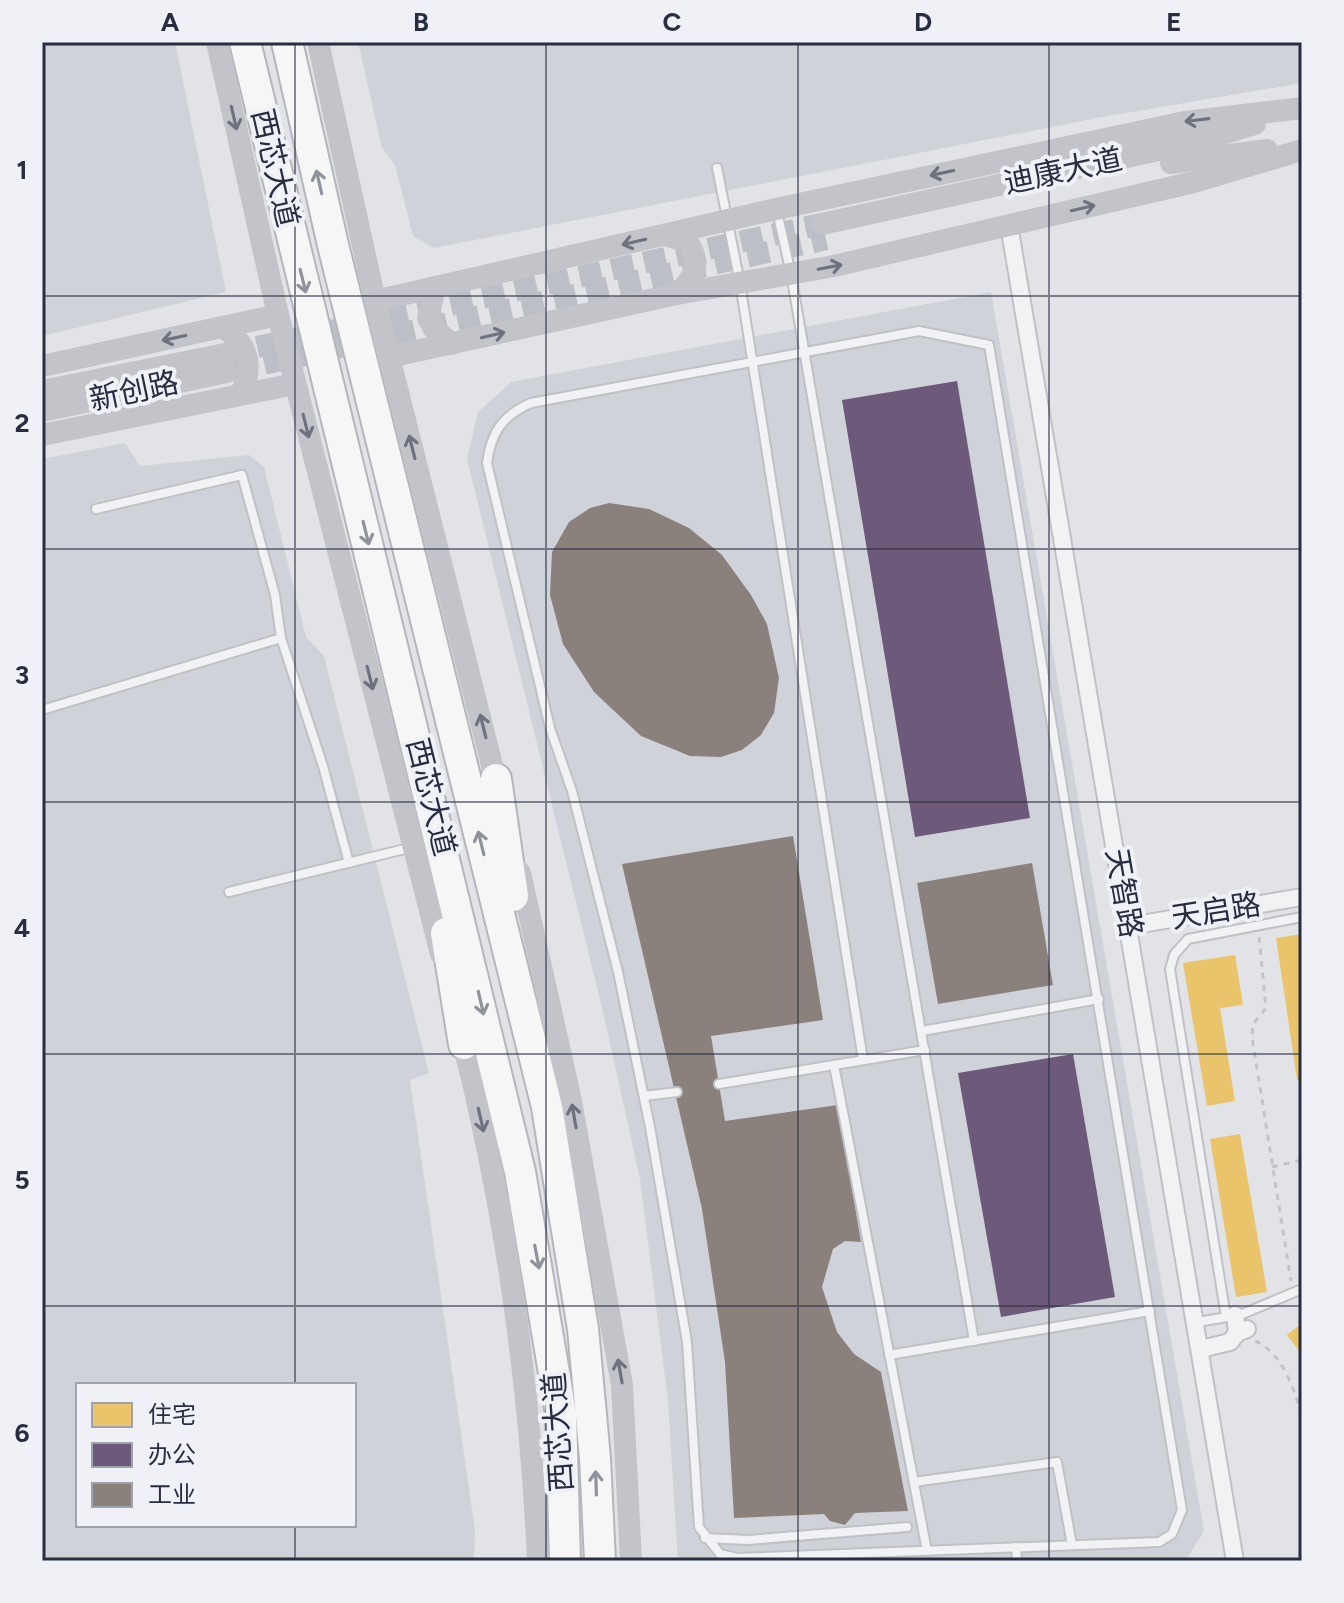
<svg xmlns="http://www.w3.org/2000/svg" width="1344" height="1603" font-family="Figtree,'Noto Sans SC',sans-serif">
<rect width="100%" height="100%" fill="#e2e3e7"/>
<!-- built -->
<g fill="#d0d2da" fill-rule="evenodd">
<path d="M42,42H175L226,292L42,336Z"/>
<path d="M358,42H1302V83L1097,118L434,248L413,236L395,165L382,148Z"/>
<path d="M991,292L1204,1531L1187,1558L1125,1561H678L668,1401L640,1179L604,1016L467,459L478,412L511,382Z"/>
<path d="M125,443L140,466L249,455L264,467L306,637L324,656L429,1073L410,1080L475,1530L474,1561H42V459ZM78,1385H354V1525H78Z"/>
</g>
<!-- homes -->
<g fill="#e9c46a">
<path d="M1302,934V1085L1297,1079L1276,938Z"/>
<path d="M1235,955L1243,1005L1220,1008L1235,1101L1207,1106L1183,963Z"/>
<path d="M1240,1134L1267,1292L1236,1297L1210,1139Z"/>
<path d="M1302,1323V1355L1287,1335Z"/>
</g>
<!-- offices -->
<g fill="#6d597a">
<path d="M957,381L1030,818L915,837L842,400Z"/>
<path d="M1073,1054L1115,1297L1001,1317L958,1073Z"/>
</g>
<!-- industry -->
<g fill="#8a817c">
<path d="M609,503L649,509L689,528L722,555L751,595L767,624L779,678L774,713L761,735L742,750L721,757L690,756L641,736L594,692L563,644L550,595L552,552L569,522L590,508Z"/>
<path d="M793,836L823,1020L711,1036L725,1121L838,1105L861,1242L845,1241L833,1249L822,1287L837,1332L854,1354L881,1372L908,1511L855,1513L845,1525L830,1521L824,1514L734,1518L725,1362L702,1209L622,864Z"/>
<path d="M1032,863L1053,985L938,1004L917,883Z"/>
</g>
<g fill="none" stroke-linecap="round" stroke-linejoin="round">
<!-- secondary-tunnel -->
<g stroke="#bdbfc6" stroke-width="22" stroke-dasharray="22 11" stroke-linecap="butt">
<path d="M225,354L822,224"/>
<path d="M232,371L826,239"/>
</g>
<defs>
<g id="lane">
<path d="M717,168L740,283L863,1060"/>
<path d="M777,211L791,274L974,1341"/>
<path d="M919,331L989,345L1182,1510L1172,1534L1159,1542L737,1558L720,1554L699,1527L687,1342L650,1127L618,972L572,791L550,728L487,463C491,432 503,415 531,403Z"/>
<path d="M96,509L242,475L275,595L281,638L323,766L349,863"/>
<path d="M42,710L281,638"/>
<path d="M229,892L413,847"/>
<path d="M922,1031L1099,999"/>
<path d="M834,1065L927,1551"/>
<path d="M719,1084L925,1050"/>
<path d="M644,1096L677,1092"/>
<path d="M1226,1317L1170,969L1174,955L1188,939L1302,917"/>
<path d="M1197,1322L1240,1315L1302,1289"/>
<path d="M889,1355L1150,1311"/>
<path d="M914,1482L1057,1462L1072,1545"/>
<path d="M705,1538L748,1540L907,1527"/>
<path d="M1016,1547L1017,1561"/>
</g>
<g id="street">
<path d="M1009,225L1235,1561"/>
<path d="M1129,926L1302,897"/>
<path d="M1235,1315L1237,1333"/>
<path d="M1201,1349L1230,1342L1237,1333L1247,1329"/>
</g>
<g id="highway">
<path d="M245,42L520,1172L561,1414L565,1561"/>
<path d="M287,42L333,245L547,1107L583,1329L595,1458L600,1561"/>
<path d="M496,779L513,896"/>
<path d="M446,933L464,1044"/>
</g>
</defs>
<!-- lane casing -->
<use href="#lane" stroke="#c0c1c5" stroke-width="12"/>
<!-- street casing -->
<use href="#street" stroke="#c0c1c5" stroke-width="20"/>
<!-- highway casing -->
<use href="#highway" stroke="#b4b6bb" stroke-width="34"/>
<!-- path -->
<g stroke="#c3c4c9" stroke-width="3" stroke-dasharray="6 6" stroke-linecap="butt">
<path d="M1259,937L1266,1008L1253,1024L1252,1037L1291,1281"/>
<path d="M1272,1167L1302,1160"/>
<path d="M1255,1341C1282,1352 1297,1393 1302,1420"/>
</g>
<!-- lane -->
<use href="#lane" stroke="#f1f2f4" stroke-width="8"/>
<!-- street -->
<use href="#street" stroke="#f1f2f4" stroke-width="16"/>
<!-- secondary -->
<g stroke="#c3c4c9" stroke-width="22">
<path d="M217,42L278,315L441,954"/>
<path d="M318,42L375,301L499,793"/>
<path d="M1171,163L1267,150"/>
<path d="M822,224L1199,141L1255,124"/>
<path d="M665,235L688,242C702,265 695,277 677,294"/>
<path d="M435,287L428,318L434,329L452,344"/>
<path d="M375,301L776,209L1185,122L1302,108"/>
<path d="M224,328C249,345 254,368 240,395"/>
<path d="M389,357L677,294L834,266L1194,182L1302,150"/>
<path d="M42,366L278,315"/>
<path d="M42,391L225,354"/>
<path d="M42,411L227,372"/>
<path d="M42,435L295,384"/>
<path d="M520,873L570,1096L622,1385L631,1561"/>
<path d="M460,1030C505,1204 530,1381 538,1561"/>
</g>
<!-- highway -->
<use href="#highway" stroke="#f6f6f6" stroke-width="30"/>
</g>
<!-- one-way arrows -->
<defs><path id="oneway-shaft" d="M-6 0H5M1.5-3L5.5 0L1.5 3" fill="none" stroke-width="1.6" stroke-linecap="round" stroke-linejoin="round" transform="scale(2)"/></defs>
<g stroke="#6e727e">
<use href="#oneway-shaft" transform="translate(234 118) rotate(77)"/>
<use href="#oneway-shaft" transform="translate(1197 120) rotate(173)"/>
<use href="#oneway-shaft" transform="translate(942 173) rotate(168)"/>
<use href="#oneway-shaft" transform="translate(1083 208) rotate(-13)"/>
<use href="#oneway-shaft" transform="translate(634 242) rotate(167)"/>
<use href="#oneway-shaft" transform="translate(830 267) rotate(-11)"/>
<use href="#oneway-shaft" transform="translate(493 335) rotate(-13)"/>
<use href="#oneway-shaft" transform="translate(174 338) rotate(168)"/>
<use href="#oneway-shaft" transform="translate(306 426) rotate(76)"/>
<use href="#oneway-shaft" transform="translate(412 447) rotate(-104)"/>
<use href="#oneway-shaft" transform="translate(370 678) rotate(76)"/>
<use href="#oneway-shaft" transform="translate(483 726) rotate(-104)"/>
<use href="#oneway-shaft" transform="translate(574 1116) rotate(-100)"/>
<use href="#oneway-shaft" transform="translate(481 1120) rotate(77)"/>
<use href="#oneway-shaft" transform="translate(620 1371) rotate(-100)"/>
</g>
<g stroke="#8f929b">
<use href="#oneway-shaft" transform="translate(319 182) rotate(-103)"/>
<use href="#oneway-shaft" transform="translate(303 281) rotate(76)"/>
<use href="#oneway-shaft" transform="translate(366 533) rotate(76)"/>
<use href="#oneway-shaft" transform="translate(481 843) rotate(-104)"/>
<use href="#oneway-shaft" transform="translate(481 1003) rotate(77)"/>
<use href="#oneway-shaft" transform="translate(537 1257) rotate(79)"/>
<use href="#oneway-shaft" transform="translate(596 1483) rotate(-92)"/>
</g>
<!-- grid -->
<path fill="none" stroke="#282e40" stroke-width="2" stroke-opacity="0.55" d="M295,42V1385M546,42V1561M798,42V1561M1049,42V1561M42,296H1302M42,549H1302M42,802H1302M42,1054H1302M42,1306H1302M295,1525V1561"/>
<g text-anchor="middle" stroke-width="8" stroke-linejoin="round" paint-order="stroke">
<!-- street labels -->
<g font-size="30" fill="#282e40" stroke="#eff1f6">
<text transform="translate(275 168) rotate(77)" y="10">西芯大道</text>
<text transform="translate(1063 171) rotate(-12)" y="10">迪康大道</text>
<text transform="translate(134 391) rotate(-12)" y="10">新创路</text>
<text transform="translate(431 797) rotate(76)" y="10">西芯大道</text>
<text transform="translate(1124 893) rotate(80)" y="10">天智路</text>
<text transform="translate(1216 911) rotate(-9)" y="10">天启路</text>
<text transform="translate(558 1432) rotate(-94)" y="10">西芯大道</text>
</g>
</g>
<!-- border -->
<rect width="1344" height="1603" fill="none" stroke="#eff1f6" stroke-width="88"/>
<!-- legend -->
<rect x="76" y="1383" width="280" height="144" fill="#eff1f6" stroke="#9fa3ad" stroke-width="2"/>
<rect x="92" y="1403" width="40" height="24" fill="#e9c46a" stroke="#9fa3ad" stroke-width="2"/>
<text x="148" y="1423" font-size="24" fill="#282e40">住宅</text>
<rect x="92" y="1443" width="40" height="24" fill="#6d597a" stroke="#9fa3ad" stroke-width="2"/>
<text x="148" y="1463" font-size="24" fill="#282e40">办公</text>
<rect x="92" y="1483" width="40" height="24" fill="#8a817c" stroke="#9fa3ad" stroke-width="2"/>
<text x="148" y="1503" font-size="24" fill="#282e40">工业</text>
<rect x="44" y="44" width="1256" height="1515" fill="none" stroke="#282e40" stroke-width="3"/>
<g font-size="26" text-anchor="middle" font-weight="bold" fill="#282e40">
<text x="170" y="31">A</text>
<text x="421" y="31">B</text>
<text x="672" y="31">C</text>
<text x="923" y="31">D</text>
<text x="1174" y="31">E</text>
<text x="22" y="179">1</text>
<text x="22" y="432">2</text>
<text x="22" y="684">3</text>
<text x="22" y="937">4</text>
<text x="22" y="1189">5</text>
<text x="22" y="1442">6</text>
</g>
</svg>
